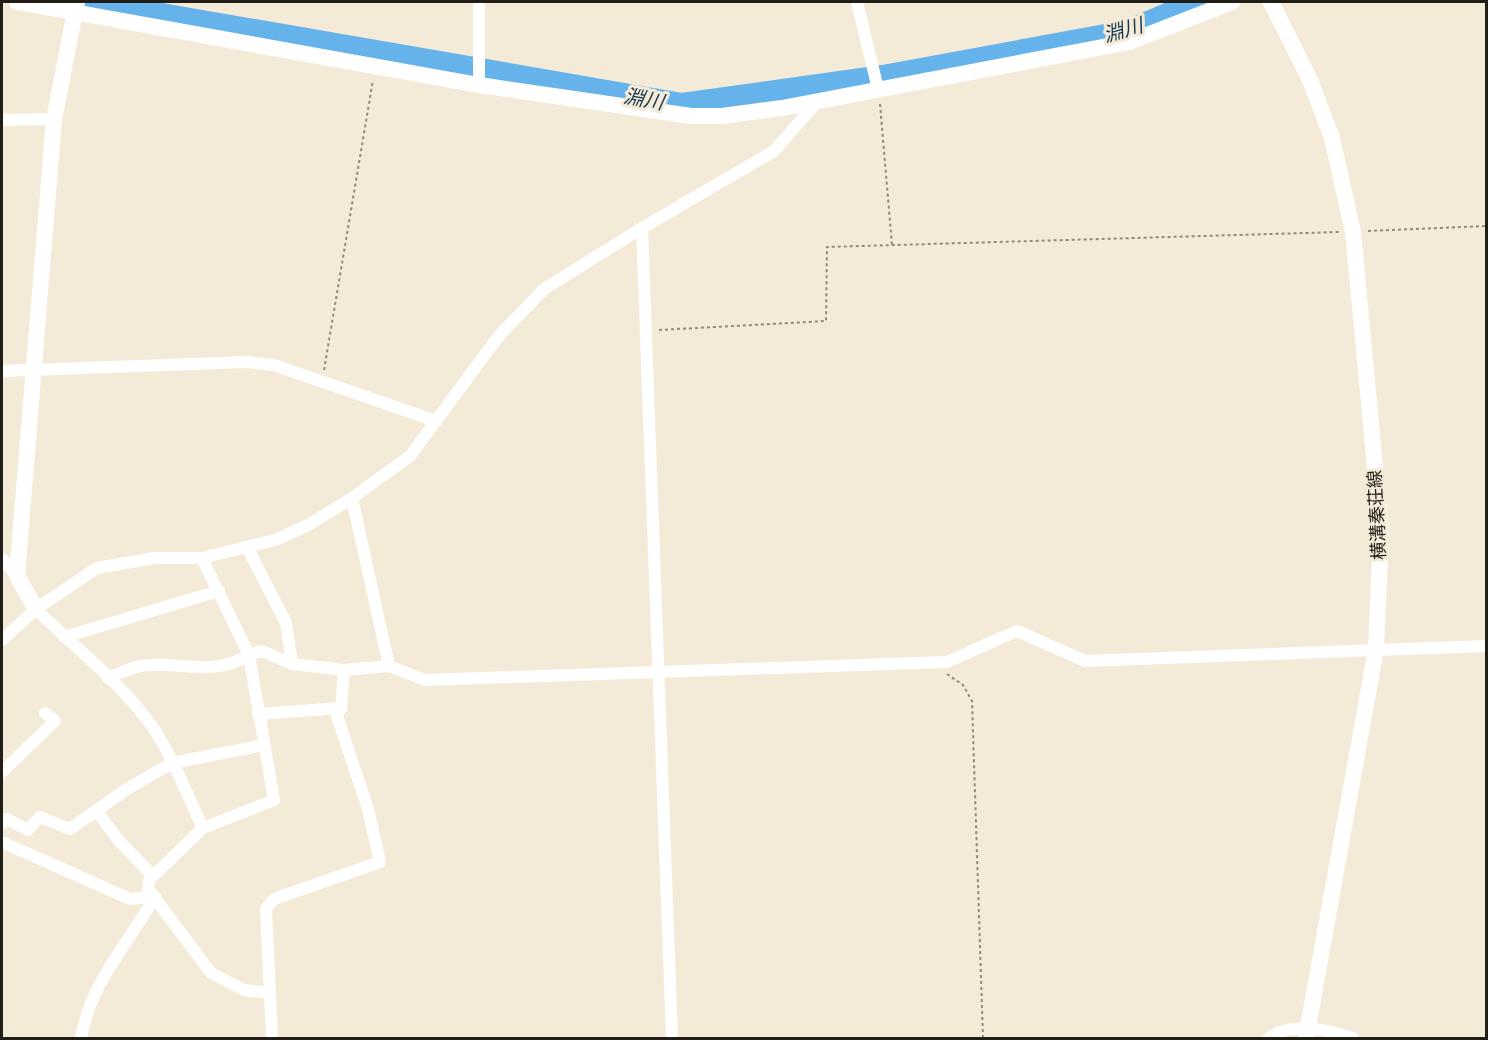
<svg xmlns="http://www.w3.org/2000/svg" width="1488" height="1040" font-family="'Nunito Sans','Noto Sans JP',sans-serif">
<rect width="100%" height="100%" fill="#f3ead8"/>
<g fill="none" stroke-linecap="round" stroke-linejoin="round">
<!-- river -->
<path stroke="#65b3ea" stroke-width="24" d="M86,2L682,105L883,77L1127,32L1198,2"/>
<!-- path -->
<g stroke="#90897d" stroke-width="2" stroke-dasharray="3 3" stroke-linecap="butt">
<path d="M880,104L892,245"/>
<path d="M1368,231L1486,226"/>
<path d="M659,330L826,321L827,247L1339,232"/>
<path d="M324,370L373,80"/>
<path d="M947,674L963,685L972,701L983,1038"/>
</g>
<!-- street -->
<g stroke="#fff" stroke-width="12">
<path d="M479,2V85"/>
<path d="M857,2L878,89"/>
<path d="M2,120L54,119"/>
<path d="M642,228L672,1038"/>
<path d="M2,371L246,362L274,365L436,421"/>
<path d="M352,498L389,666"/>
<path d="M247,547L286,623L292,664"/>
<path d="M202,558L249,655L262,651L292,664L344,670"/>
<path d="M2,559L17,576"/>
<path d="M36,609C73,646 118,680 149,722C172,754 186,793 203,828"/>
<path d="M64,637L219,591"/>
<path d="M2,640L36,609L97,568L154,558H202L278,539L310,524L352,498L410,456L498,337L544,289L642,228L774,151L817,102"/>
<path d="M108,678C121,673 135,665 149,665C186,663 214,676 249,655L274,800L203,828L149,880L148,889L211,973L244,990L270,993"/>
<path d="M258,714L341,708"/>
<path d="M2,772L55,721L45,713"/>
<path d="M96,810L119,841L153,876"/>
<path d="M2,823L7,819L28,830L40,817L70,829L127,789L172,763L264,745"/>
<path d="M2,842L130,899L155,897"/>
<path d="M81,1038C90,984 128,943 155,897"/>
<path d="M272,1038L266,909L274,899L380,862L368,809L337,716L341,708L344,670L389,666L425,680L947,662L1017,631L1085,661L1486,646"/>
<path d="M1269,1038C1292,1021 1328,1030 1353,1038"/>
</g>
<!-- secondary -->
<g stroke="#fff" stroke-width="16">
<path d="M17,2L479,85L691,116H722L782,108L1129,42L1232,2"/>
<path d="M1271,2L1310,80L1332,138L1353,232L1381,531L1376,649L1306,1038"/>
<path d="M36,609L17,576L54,119L77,2"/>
</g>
</g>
<g text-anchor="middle" stroke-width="6" stroke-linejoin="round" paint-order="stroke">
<!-- street labels -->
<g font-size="18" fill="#211d17" stroke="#f3ead8">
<text transform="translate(1377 515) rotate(-93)" y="6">横溝秦荘線</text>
</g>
<!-- water labels -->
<g font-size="20" font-style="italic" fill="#16384f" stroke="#f3ead8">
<text transform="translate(1123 30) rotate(-16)" y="7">淵川</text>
<text transform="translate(644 99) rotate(10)" y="7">淵川</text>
</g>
</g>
<!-- border -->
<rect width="1488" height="1040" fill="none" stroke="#211d17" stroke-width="6"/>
</svg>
